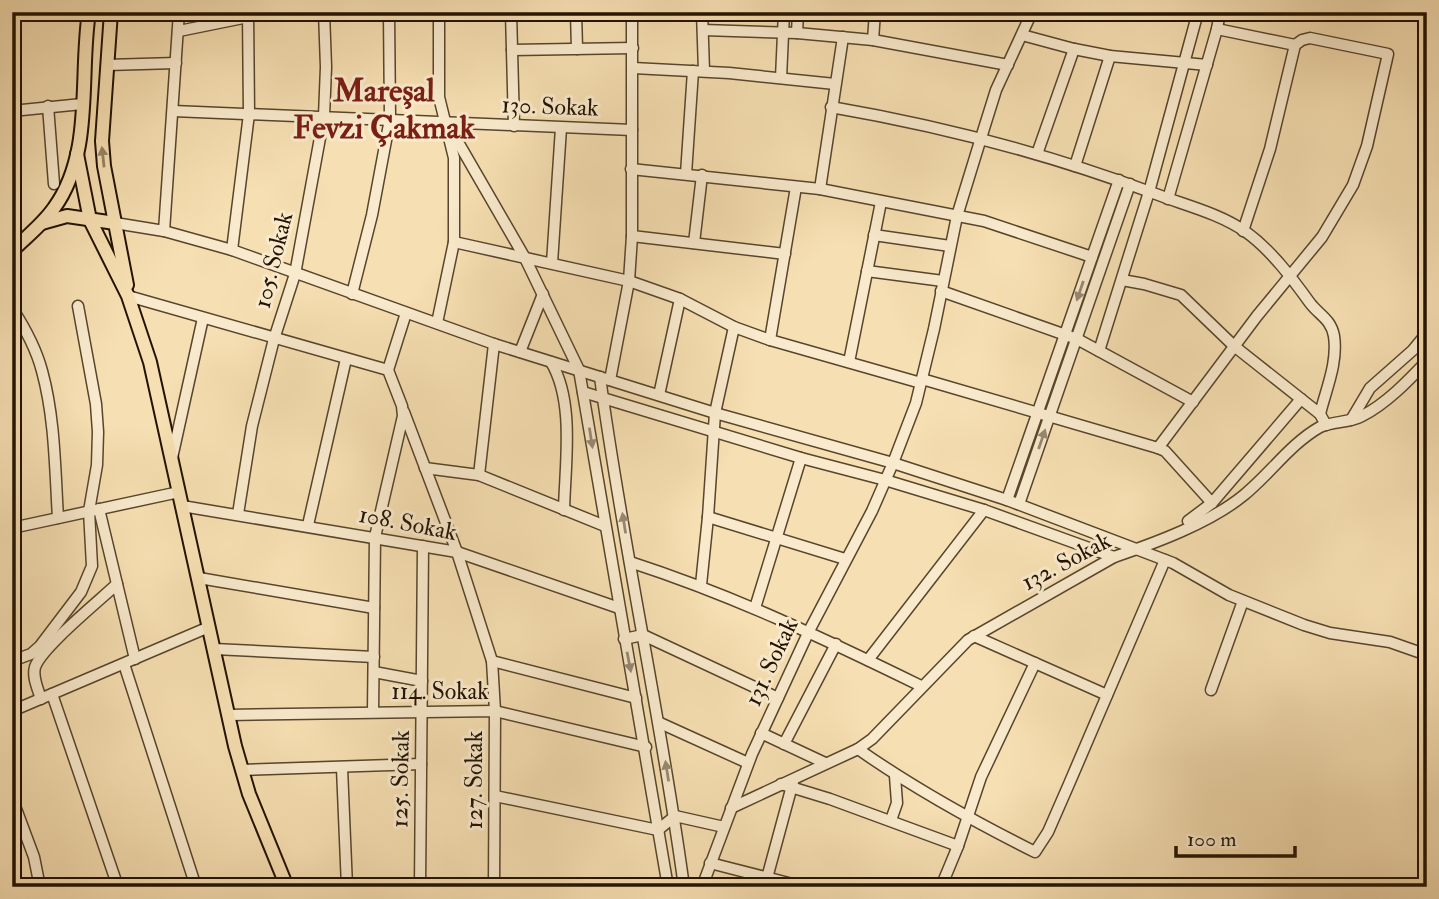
<svg xmlns="http://www.w3.org/2000/svg" width="1439" height="899" font-family="'IM FELL Double Pica',serif">
<rect width="100%" height="100%" fill="#f6dfb2"/>
<filter id="stains"><feTurbulence type="fractalNoise" baseFrequency=".00286" numOctaves="4"/><feColorMatrix values="0 0 0 0 .2 0 0 0 0 .09 0 0 0 0 .02 0 0 0 .5 -.17"/></filter>
<radialGradient id="worn" r=".72"><stop offset=".6" stop-color="#630" stop-opacity="0"/><stop offset="1" stop-color="#630" stop-opacity=".3"/></radialGradient>
<g fill="none" stroke-linecap="round" stroke-linejoin="round">
<defs>
<g id="minor">
<path d="M511,12L514,126"/>
<path d="M576,12L577,49"/>
<path d="M702,12L704,71"/>
<path d="M1217,29L1295,45L1270,149L1243,231"/>
<path d="M703,30L797,33L873,40L1008,65"/>
<path d="M179,31L248,17"/>
<path d="M797,33L798,12"/>
<path d="M1022,35L1074,49L1110,56L1207,65"/>
<path d="M873,40L875,12"/>
<path d="M512,50L633,48"/>
<path d="M107,65L176,63"/>
<path d="M633,68L729,73L835,84"/>
<path d="M781,78L784,12"/>
<path d="M48,106L54,184"/>
<path d="M831,107C941,126 1049,154 1153,193C1184,205 1219,213 1246,232C1271,250 1292,278 1310,303C1319,315 1331,319 1334,336C1338,363 1326,389 1320,414L1326,425"/>
<path d="M12,111L82,104"/>
<path d="M173,111L632,130"/>
<path d="M447,123L525,258L579,370L668,887"/>
<path d="M1037,154L1074,49"/>
<path d="M1075,166L1110,56"/>
<path d="M631,169L820,189L984,221L1092,257"/>
<path d="M686,174L693,71"/>
<path d="M820,189L843,37"/>
<path d="M1168,199L1217,29L1220,12"/>
<path d="M115,223L164,231L232,250L494,344L715,413L893,463L1007,500L1173,563L1229,595L1304,625L1330,633L1390,642L1427,655"/>
<path d="M164,231L179,12"/>
<path d="M874,235L950,246"/>
<path d="M632,236L785,254"/>
<path d="M454,242L629,281L680,299L734,327L770,340L921,383"/>
<path d="M694,243L702,175"/>
<path d="M232,250L249,114L248,12"/>
<path d="M552,263L561,128"/>
<path d="M867,271L943,281"/>
<path d="M1122,280L1144,284L1181,295L1234,346L1320,414"/>
<path d="M941,291L1077,339L1193,402"/>
<path d="M352,294L372,215L390,119L389,12"/>
<path d="M128,296L388,370L402,406L403,416L375,537L373,712"/>
<path d="M12,308C25,328 36,348 42,371C55,418 55,470 58,518"/>
<path d="M437,323L454,242V158L439,97V12"/>
<path d="M770,340L796,187"/>
<path d="M494,344L479,475L605,526"/>
<path d="M1099,351L1149,192L1198,12"/>
<path d="M520,352L543,294"/>
<path d="M551,362C575,402 565,464 564,510"/>
<path d="M849,362L881,202"/>
<path d="M388,370L406,313"/>
<path d="M600,377C623,548 661,716 684,887"/>
<path d="M922,379L1158,448L1165,451L1212,503"/>
<path d="M610,380L629,281L632,236V12"/>
<path d="M583,392L801,458L885,480L984,510L1114,557"/>
<path d="M659,395L680,299"/>
<path d="M404,412L457,552L492,661L495,711L494,887"/>
<path d="M1351,420L1370,388L1413,350L1427,333"/>
<path d="M1158,448L1257,316L1322,237L1353,185L1367,146L1388,54L1310,38L1302,40L1295,45"/>
<path d="M172,458L203,318"/>
<path d="M425,468L479,475"/>
<path d="M1007,500L1119,180"/>
<path d="M1019,504L1130,184"/>
<path d="M182,506L457,552L619,608"/>
<path d="M99,509L135,659"/>
<path d="M238,514L252,426L274,339L295,274L324,116L326,67L324,12"/>
<path d="M708,517L845,559"/>
<path d="M1188,521L1212,503L1301,399"/>
<path d="M308,525L346,359"/>
<path d="M12,528L179,492"/>
<path d="M630,562C732,595 825,639 921,686"/>
<path d="M199,578L374,608"/>
<path d="M701,585L708,517L715,413L734,327"/>
<path d="M755,608L801,458"/>
<path d="M974,636L1107,695"/>
<path d="M624,639L643,635L778,698"/>
<path d="M214,649L374,657"/>
<path d="M868,660L984,510"/>
<path d="M12,661L31,654L40,646L81,592L92,566L89,511L97,465L98,432L96,404L78,306"/>
<path d="M492,661L636,698"/>
<path d="M124,664L196,887"/>
<path d="M374,672L422,681"/>
<path d="M1211,690L1243,601"/>
<path d="M52,694L118,887"/>
<path d="M41,699C38,689 32,677 35,667C42,647 99,601 117,584"/>
<path d="M12,711L209,627"/>
<path d="M229,715L495,711L646,747"/>
<path d="M660,723L748,763"/>
<path d="M761,733L825,763"/>
<path d="M784,744L836,644"/>
<path d="M858,749C915,789 973,821 1035,852L1048,832L1069,784L1165,560"/>
<path d="M342,768L347,887"/>
<path d="M242,770L421,764"/>
<path d="M781,784L830,799L958,846"/>
<path d="M495,796L658,830L675,816L724,827"/>
<path d="M12,798L34,857L40,887"/>
<path d="M731,808L858,749L872,739L968,640L1114,557C1155,543 1210,523 1244,495C1270,474 1290,444 1320,427C1333,421 1349,423 1362,416C1386,404 1408,381 1427,361"/>
<path d="M891,820L897,803L895,776"/>
<path d="M710,863L804,887"/>
<path d="M767,878L793,782"/>
<path d="M420,887L423,546"/>
<path d="M702,887L752,754L809,631L872,511L893,463L916,403L934,329L957,216L981,138L996,90L1032,12"/>
<path d="M941,887L958,846L981,777L1035,663"/>
</g>
<g id="major">
<path d="M111,12L102,141L104,166L127,285"/>
<path d="M77,154L90,220L128,296L150,362L235,746L249,794L287,887"/>
<path d="M42,223L67,216L115,223"/>
<path d="M12,251C26,237 43,224 54,208C94,153 79,76 89,12"/>
</g>
</defs>
<!-- minor casing -->
<use href="#minor" stroke="#57452c" stroke-width="13"/>
<!-- major casing -->
<use href="#major" stroke="#221200" stroke-width="16"/>
<!-- minor -->
<use href="#minor" stroke="#f9eacd" stroke-width="10"/>
<!-- major -->
<use href="#major" stroke="#f6dfb2" stroke-width="12"/>
</g>
<!-- one-way arrows -->
<defs><path id="oneway-solid" d="M-6-.8H1V-3.2L6.5 0L1 3.2V.8H-6Z" transform="scale(1.75)"/></defs>
<use fill="#978362" href="#oneway-solid" transform="translate(103 157) rotate(-96)"/>
<g fill="#988971">
<use href="#oneway-solid" transform="translate(1080 291) rotate(109)"/>
<use href="#oneway-solid" transform="translate(591 438) rotate(81)"/>
<use href="#oneway-solid" transform="translate(1042 439) rotate(-71)"/>
<use href="#oneway-solid" transform="translate(624 523) rotate(-99)"/>
<use href="#oneway-solid" transform="translate(629 662) rotate(79)"/>
<use href="#oneway-solid" transform="translate(667 771) rotate(-99)"/>
</g>
<g text-anchor="middle" stroke-width="6" stroke-linejoin="round" paint-order="stroke">
<!-- street labels -->
<g font-size="24" fill="#221200" stroke="#f9eacd">
<text transform="translate(550 106) rotate(2)" y="8">130. Sokak</text>
<text transform="translate(273 260) rotate(-76)" y="8">105. Sokak</text>
<text transform="translate(408 523) rotate(11)" y="8">108. Sokak</text>
<text transform="translate(1066 561) rotate(-28)" y="8">132. Sokak</text>
<text transform="translate(771 662) rotate(-65)" y="8">131. Sokak</text>
<text x="440" y="699">114. Sokak</text>
<text transform="translate(400 779) rotate(-89)" y="8">125. Sokak</text>
<text transform="translate(474 780) rotate(-90)" y="8">127. Sokak</text>
</g>
<!-- district labels -->
<g font-size="32" font-weight="bold" fill="#7a1f14" stroke="#f9eacd">
<text x="384" y="101">Mareşal<tspan x="384" dy="37">Fevzi Çakmak</tspan></text>
</g>
</g>
<!-- margin -->
<rect width="1439" height="899" fill="none" stroke="#f6dfb2" stroke-width="42"/>
<rect x="14" y="14" width="1411" height="871" fill="none" stroke="#221200" stroke-width="3.5"/>
<rect x="21" y="21" width="1397" height="857" fill="none" stroke="#221200" stroke-width="2"/>
<!-- scale -->
<path d="M1176 846v10h119v-10" fill="none" stroke="#221200" stroke-width="3.5"/>
<text x="1187" y="846" font-size="21" fill="#221200" stroke="#f9eacd" stroke-width="5" paint-order="stroke">100 m</text>
<rect width="100%" height="100%" filter="url(#stains)"/>
<rect width="100%" height="100%" fill="url(#worn)"/>
</svg>
